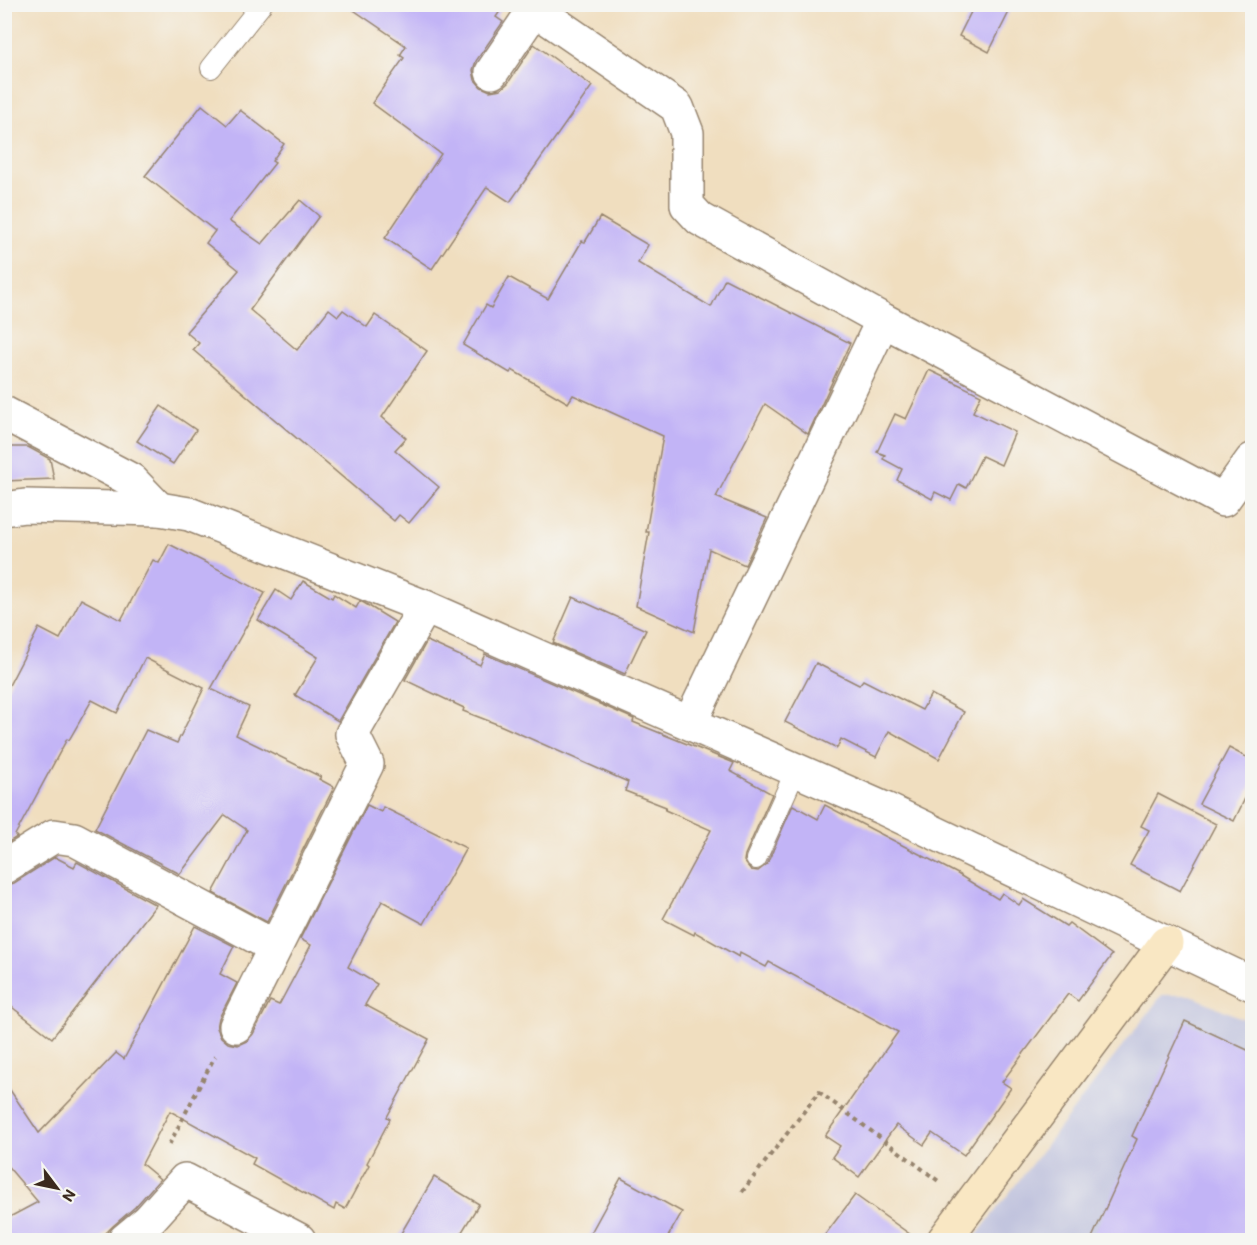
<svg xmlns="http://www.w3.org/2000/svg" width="1257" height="1245" font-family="Itim,sans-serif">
<rect width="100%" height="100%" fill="#f6f6f2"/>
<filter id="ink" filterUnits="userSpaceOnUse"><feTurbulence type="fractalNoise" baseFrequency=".0167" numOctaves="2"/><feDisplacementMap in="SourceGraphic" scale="12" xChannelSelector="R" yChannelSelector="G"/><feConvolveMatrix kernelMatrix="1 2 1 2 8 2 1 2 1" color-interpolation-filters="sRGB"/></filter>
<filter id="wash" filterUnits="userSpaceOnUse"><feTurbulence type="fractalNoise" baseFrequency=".008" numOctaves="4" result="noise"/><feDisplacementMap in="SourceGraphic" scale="24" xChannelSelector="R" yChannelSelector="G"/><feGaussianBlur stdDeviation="1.35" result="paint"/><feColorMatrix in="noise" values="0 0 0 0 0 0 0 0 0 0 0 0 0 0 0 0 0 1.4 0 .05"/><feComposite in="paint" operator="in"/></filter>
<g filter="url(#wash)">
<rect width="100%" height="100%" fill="#f0debf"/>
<!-- industrial -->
<path fill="#c0c2dd" d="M1162,995H1190L1252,1023V1240H973Z"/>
<g id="blocks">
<!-- building -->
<g fill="#c2b4f6">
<path d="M345,4H505L496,17L503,22L476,61L473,70L475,80L481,87L490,91L501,89L508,83L534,44L592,86L510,202L487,187L432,269L385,238L441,154L372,103L404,58L400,55L406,46Z"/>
<path d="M975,4H1013L989,52L959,36Z"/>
<path d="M202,105L227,125L240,110L284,144L272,161L275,163L229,221L262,244L300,200L319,216L250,310L297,350L329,309L338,316L343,310L367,327L375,315L427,351L382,417L406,438L395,450L439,487L409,523L399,515L394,521L193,350L199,343L186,332L239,270L206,243L215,231L145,176Z"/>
<path d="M600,217L648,245L638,263L711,307L725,279L850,343L808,434L765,404L716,497L767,518L745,565L709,549L694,632L636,606L649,532H646L663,436L573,395L568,403L512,370L510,373L463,345L486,305L491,308L509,277L548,299L582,241L585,242Z"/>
<path d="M929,370L981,395L973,412L1015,432L1001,465L982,456L966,488L959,484L951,500L935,492L932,499L897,480L902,469L883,459L885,455L877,452L895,414L906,419Z"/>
<path d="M161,406L196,430L173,464L137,441Z"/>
<path d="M4,447H28L50,459L54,479L4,481Z"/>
<path d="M169,544L265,593L211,689L249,707L236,735L321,777L319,779L334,787L267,922L213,893L247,830L225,815L180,874L95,829L146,730L177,743L204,688L145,658L117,713L92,700L69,740L67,739L15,835L17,837L4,845V695L39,628L60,639L81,599L121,620L153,560L159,563Z"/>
<path d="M303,581L332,598L334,594L356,608L360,601L364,603L395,622L338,721L295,695L318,657L258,620L276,590L291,600Z"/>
<path d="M573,597L646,630L625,674L553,643Z"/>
<path d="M427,641L480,665L485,654L634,719L633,722L734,763L730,771L772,794L745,855L744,861L751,870L758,871L767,864L793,805L818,819L825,805L956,873L998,899L1002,893L1019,905L1023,899L1066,926L1069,923L1112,955L1078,1001L1068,994L1002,1082L1011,1088L964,1155L932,1133L924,1145L896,1125L859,1177L832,1157L840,1146L825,1136L898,1032L769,962L766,967L740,953L739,957L695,932L694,935L663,919L711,830L665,810L666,807L625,791L628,782L502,726L463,711L464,708L405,680Z"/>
<path d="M816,663L859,685L863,680L922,710L931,694L964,712L939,759L889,731L876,757L841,739L837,748L785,722Z"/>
<path d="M1229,748L1252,760V784L1234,821L1199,804Z"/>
<path d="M1158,794L1216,824L1180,891L1130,865L1149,830L1141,826Z"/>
<path d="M367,805L381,812L383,807L466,848L424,924L382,901L348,967L377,984L365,1005L429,1039L387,1117L390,1119L367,1163L369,1165L345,1209L336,1204L334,1210L252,1164L255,1158L170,1111L142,1164L160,1179L135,1207L113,1226L99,1240H4V1220L38,1202L4,1162V1081L39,1133L116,1053L124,1059L195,926L234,946L220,974L237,983L219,1018L217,1028L221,1037L228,1043L238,1045L247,1041L253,1034L270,1001L279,1005L311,945L300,939Z"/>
<path d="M55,857L74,867L77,862L156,905L52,1038L4,1001V886L14,883Z"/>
<path d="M1185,1021L1252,1052V1240H1091L1137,1139L1132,1136Z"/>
<path d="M434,1177L479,1204L457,1240H397Z"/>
<path d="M621,1178L682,1212L666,1240H587Z"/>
<path d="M855,1195L918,1240H821Z"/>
</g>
</g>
</g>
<g filter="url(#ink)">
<use href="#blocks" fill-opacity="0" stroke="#96846e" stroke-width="1.5"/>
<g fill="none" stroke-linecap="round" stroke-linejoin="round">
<defs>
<g id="lane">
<path d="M211,68L262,4"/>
<path d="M756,859L796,770"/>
</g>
<g id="street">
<path d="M527,4L677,107L687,133V205L700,219L883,320L690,723"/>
<path d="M492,72L534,10"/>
<path d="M883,320L1223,500L1252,460"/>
<path d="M4,413L131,480L159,509"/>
<path d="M4,509L25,506L159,509L189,514L425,607L885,809L1252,984"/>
<path d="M4,867L54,836L74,839L275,947"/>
<path d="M236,1026L367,764L352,734L425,607"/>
<path d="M125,1240L148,1221L185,1180L299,1240"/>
</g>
<path id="secondary" d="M944,1240L1166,943"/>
</defs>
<!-- lane casing -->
<use href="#lane" stroke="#96846e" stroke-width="22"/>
<!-- street casing -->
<use href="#street" stroke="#96846e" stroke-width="36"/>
<!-- secondary casing -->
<use href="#secondary" stroke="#96846e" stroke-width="36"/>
<!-- path -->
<g stroke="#96846e" stroke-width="4" stroke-dasharray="4.5 4.5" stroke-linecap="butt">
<path d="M169,1145L215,1056"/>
<path d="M742,1192L819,1092L941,1183"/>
</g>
<!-- lane -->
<use href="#lane" stroke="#fff" stroke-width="20"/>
<!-- street -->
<use href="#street" stroke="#fff" stroke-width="33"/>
<!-- secondary -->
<use href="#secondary" stroke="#f9e7c3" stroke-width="33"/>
</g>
</g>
<!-- margin -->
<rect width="1257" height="1245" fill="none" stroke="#f6f6f2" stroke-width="24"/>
<!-- north arrow -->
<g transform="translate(57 1188) rotate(122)" stroke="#f6f6f2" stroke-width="4.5" paint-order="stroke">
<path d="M0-4.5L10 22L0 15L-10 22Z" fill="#3b2a1e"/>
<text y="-9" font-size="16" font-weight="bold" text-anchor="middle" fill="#3b2a1e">N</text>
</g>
</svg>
